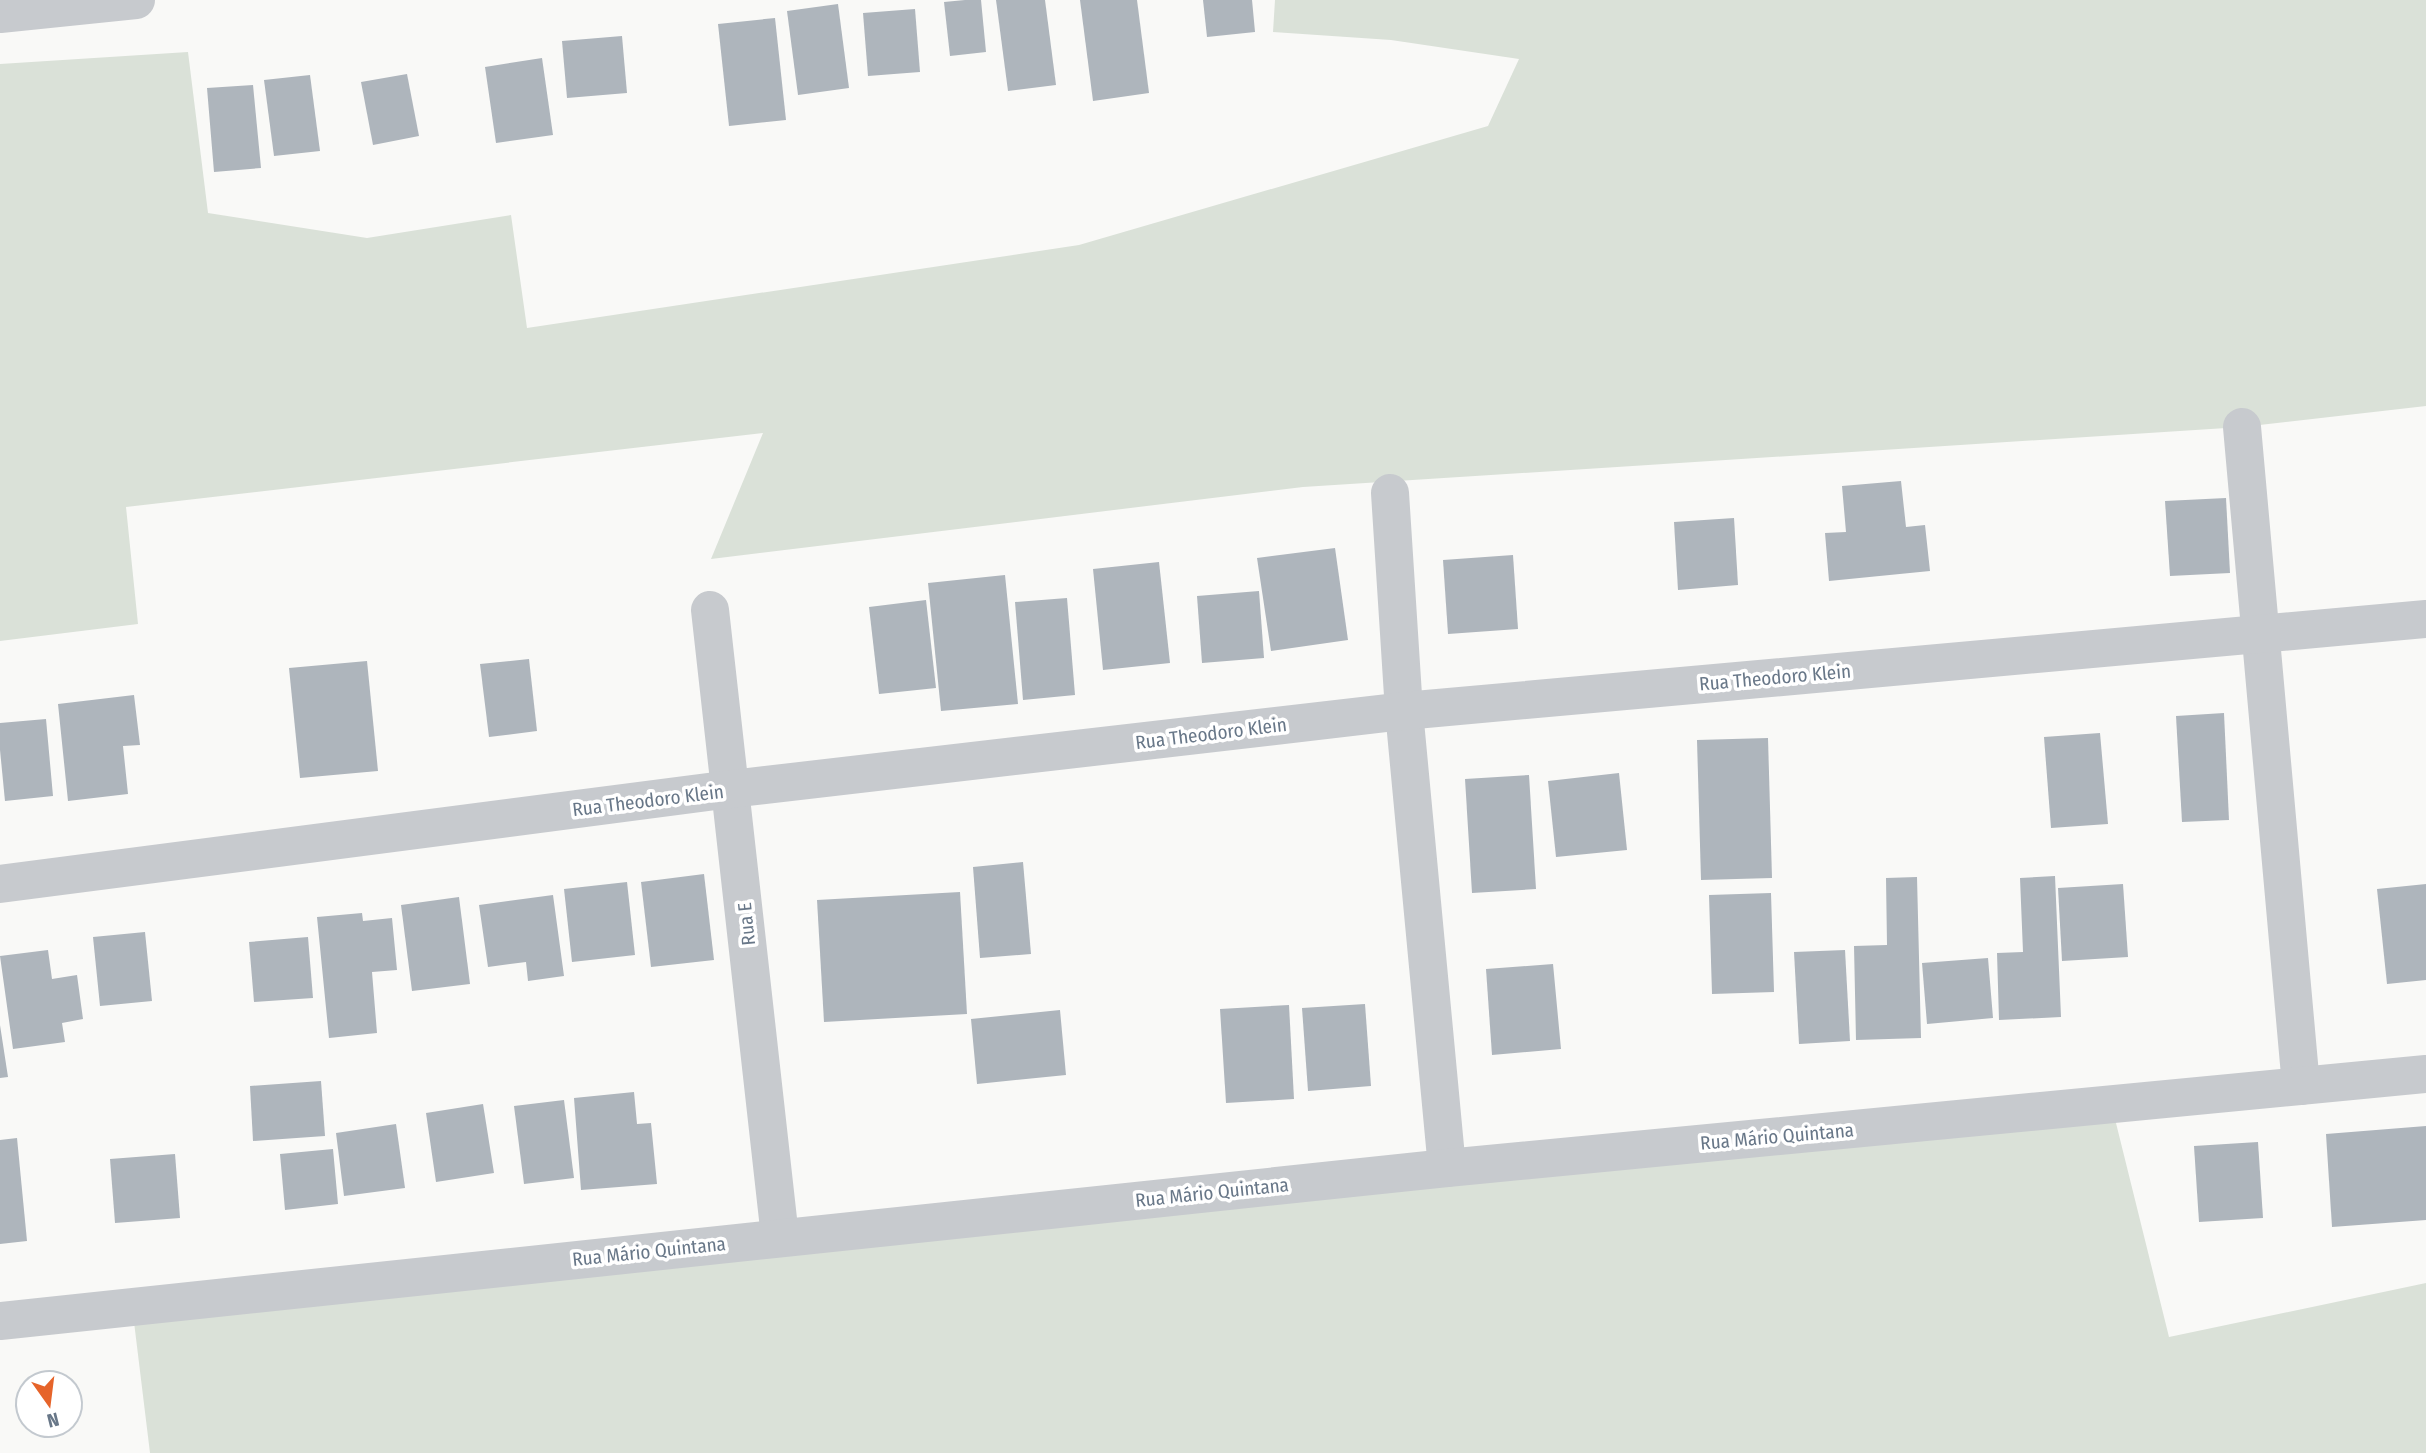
<svg xmlns="http://www.w3.org/2000/svg" width="2426" height="1453" font-family="'Fira Sans Condensed',sans-serif">
<rect width="100%" height="100%" fill="#f9f9f7"/>
<!-- green -->
<g fill="#dae1d8">
<path d="M1275,0H2426V406L2242,427L1303,487L711,559L763,433L126,507L138,624L0,641V64L188,52L208,213L367,238L511,215L527,328L1079,245L1488,126L1519,59L1391,40L1273,32Z"/>
<path d="M2114,1115L2169,1337L2426,1283V1453H150L134,1322Z"/>
</g>
<!-- building -->
<g fill="#aeb5bc">
<path d="M965,0H981L986,52L950,56L944,2Z"/>
<path d="M996,0H1045L1056,85L1008,91Z"/>
<path d="M1080,0H1137L1149,93L1093,101Z"/>
<path d="M1203,0H1252L1255,32L1207,37Z"/>
<path d="M838,4L849,88L798,95L787,11Z"/>
<path d="M915,9L920,72L868,76L863,13Z"/>
<path d="M775,18L786,120L729,126L718,24Z"/>
<path d="M622,36L627,93L567,98L562,41Z"/>
<path d="M542,58L553,135L496,143L485,67Z"/>
<path d="M407,74L419,136L373,145L361,82Z"/>
<path d="M310,75L320,151L274,156L264,80Z"/>
<path d="M253,85L261,168L214,172L207,88Z"/>
<path d="M1901,481L1906,527L1925,525L1930,571L1829,581L1825,533L1846,532L1842,486Z"/>
<path d="M2226,498L2230,573L2170,576L2165,501Z"/>
<path d="M1734,518L1738,585L1678,590L1674,522Z"/>
<path d="M1335,548L1348,640L1271,651L1257,558Z"/>
<path d="M1513,555L1518,629L1448,634L1443,560Z"/>
<path d="M1159,562L1170,663L1103,670L1093,569Z"/>
<path d="M1005,575L1018,704L941,711L928,583Z"/>
<path d="M1259,591L1264,658L1202,663L1197,596Z"/>
<path d="M1067,598L1075,695L1023,700L1015,602Z"/>
<path d="M926,600L936,688L879,694L869,607Z"/>
<path d="M529,659L537,731L489,737L480,664Z"/>
<path d="M367,661L378,771L300,778L289,668Z"/>
<path d="M134,695L140,745L123,746L128,794L68,801L58,704Z"/>
<path d="M2224,713L2229,820L2182,822L2176,716Z"/>
<path d="M46,719L53,796L5,801L0,750V723Z"/>
<path d="M2100,733L2108,824L2051,828L2044,737Z"/>
<path d="M1768,738L1772,878L1701,880L1697,740Z"/>
<path d="M1619,773L1627,850L1556,857L1548,781Z"/>
<path d="M1529,775L1536,889L1472,893L1465,779Z"/>
<path d="M1023,862L1031,954L980,958L973,867Z"/>
<path d="M704,874L714,960L651,967L641,882Z"/>
<path d="M2055,876L2061,1017L1999,1020L1997,953L2023,952L2020,878Z"/>
<path d="M1917,877L1921,1038L1856,1040L1854,946L1887,945L1886,878Z"/>
<path d="M627,882L635,955L572,962L564,889Z"/>
<path d="M2123,884L2128,957L2062,961L2058,888Z"/>
<path d="M2426,884V980L2387,984L2377,889Z"/>
<path d="M960,892L967,1014L824,1022L817,900Z"/>
<path d="M1771,893L1774,992L1712,994L1709,895Z"/>
<path d="M553,895L564,976L528,981L526,962L488,967L479,905Z"/>
<path d="M459,897L470,984L412,991L401,905Z"/>
<path d="M362,913L363,921L392,918L397,970L372,972L377,1033L329,1038L317,917Z"/>
<path d="M145,932L152,1001L100,1006L93,937Z"/>
<path d="M308,937L313,998L254,1002L249,942Z"/>
<path d="M48,950L52,979L77,975L83,1019L62,1023L65,1042L13,1049L0,956Z"/>
<path d="M1845,950L1850,1041L1799,1044L1794,952Z"/>
<path d="M1988,958L1993,1018L1927,1024L1922,963Z"/>
<path d="M1553,964L1561,1049L1492,1055L1486,969Z"/>
<path d="M1365,1004L1371,1086L1308,1091L1302,1008Z"/>
<path d="M1289,1005L1294,1099L1226,1103L1220,1009Z"/>
<path d="M1060,1010L1066,1075L977,1084L971,1019Z"/>
<path d="M0,1025L8,1077L0,1078Z"/>
<path d="M321,1081L325,1136L253,1141L250,1086Z"/>
<path d="M634,1092L637,1124L651,1123L657,1184L581,1190L574,1098Z"/>
<path d="M564,1100L574,1178L524,1184L514,1106Z"/>
<path d="M483,1104L494,1173L436,1182L426,1113Z"/>
<path d="M396,1124L405,1188L344,1196L336,1133Z"/>
<path d="M2426,1126V1220L2332,1227L2326,1134Z"/>
<path d="M17,1138L27,1241L0,1244V1140Z"/>
<path d="M2258,1142L2263,1218L2199,1222L2194,1146Z"/>
<path d="M333,1149L338,1204L285,1210L280,1154Z"/>
<path d="M175,1154L180,1218L115,1223L110,1159Z"/>
</g>
<g fill="none" stroke-linecap="round" stroke-linejoin="round">
<!-- street -->
<g stroke="#c7cace" stroke-width="38">
<path d="M0,14L136,0"/>
<path d="M2242,427L2301,1086"/>
<path d="M1390,493L1404,711L1447,1168"/>
<path d="M710,610L780,1237"/>
<path d="M0,884L731,789L1404,711L2426,619"/>
<path d="M0,1321L1447,1168L2426,1074"/>
</g>
</g>
<g text-anchor="middle" stroke-width="7" stroke-linejoin="round" paint-order="stroke">
<!-- street labels -->
<g font-size="19" fill="#687788" stroke="#fff">
<text transform="translate(1775 677) rotate(-5)" y="7">Rua Theodoro Klein</text>
<text transform="translate(1211 733) rotate(-7)" y="7">Rua Theodoro Klein</text>
<text transform="translate(648 800) rotate(-7)" y="7">Rua Theodoro Klein</text>
<text transform="translate(746 924) rotate(-96)" y="7">Rua E</text>
<text transform="translate(1777 1136) rotate(-5)" y="7">Rua Mário Quintana</text>
<text transform="translate(1212 1192) rotate(-6)" y="7">Rua Mário Quintana</text>
<text transform="translate(649 1251) rotate(-6)" y="7">Rua Mário Quintana</text>
</g>
</g>
<!-- north arrow -->
<g transform="translate(49 1404) rotate(166)"><circle r="33" fill="#ffffff" stroke="#c3c9cf" stroke-width="2"/>
<path d="M0-5L12 26L0 18L-12 26Z" fill="#e6642a"/>
<text y="-10" font-size="19" font-weight="bold" text-anchor="middle" fill="#687788">N</text>
</g>
</svg>
